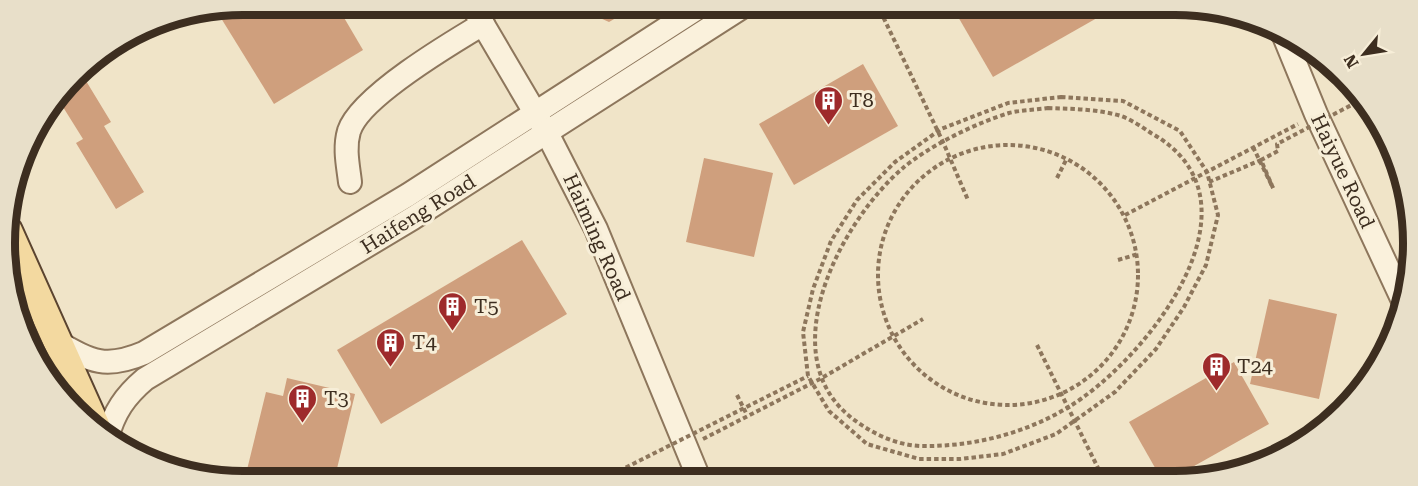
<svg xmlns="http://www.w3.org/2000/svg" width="1418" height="486" font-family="'Roboto Serif',serif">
<rect width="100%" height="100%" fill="#f0e4c8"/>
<!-- building -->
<g fill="#cf9f7d">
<path d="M243,4H336L363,50L274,104L216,10Z"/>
<path d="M569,4H640L609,22Z"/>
<path d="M977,4H1089L1097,18L993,77L957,15Z"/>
<path d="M863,64L898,126L794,185L759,124Z"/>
<path d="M80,71L111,122L104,126L144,192L116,209L76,143L83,139L58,99Z"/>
<path d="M704,158L773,173L754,257L686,242Z"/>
<path d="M522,240L567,314L381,424L337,350Z"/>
<path d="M1269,299L1337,314L1319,399L1250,384Z"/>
<path d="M1234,362L1269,424L1171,479L1162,480L1129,422Z"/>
<path d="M287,378L355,394L334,481L244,482L266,392L283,396Z"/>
</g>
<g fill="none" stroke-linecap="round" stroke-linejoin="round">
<defs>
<g id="minor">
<path d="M471,4L547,133L596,229L700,481"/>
<path d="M1284,36L1316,114L1405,305"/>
<path d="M350,182C348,165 344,148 349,131C360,97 451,43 483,24"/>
<path d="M57,342C92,362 106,369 144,353L408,195L704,4"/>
<path d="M107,438C114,412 125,396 145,379L413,218L747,4"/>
</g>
<path id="major" d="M8,231L95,425"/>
</defs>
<!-- minor casing -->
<use href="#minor" stroke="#8d765c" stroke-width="26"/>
<!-- major casing -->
<use href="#major" stroke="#5b4430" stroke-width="32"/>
<!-- path -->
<g stroke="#8d765c" stroke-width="4" stroke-dasharray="4.5 3" stroke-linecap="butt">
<path d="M877,4L943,142L968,200"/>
<path d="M1048,108C1072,109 1098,109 1121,116C1132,120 1142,127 1151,133C1273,201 1146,361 1067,408C1024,434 971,447 921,446C896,445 873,434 853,419C770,356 840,222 903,168C929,146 976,123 1009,113C1021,110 1035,110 1048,108Z"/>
<circle cx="1008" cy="275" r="130"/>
<path d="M1253,147L1273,188"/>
<path d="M1057,178L1067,158"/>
<path d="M1125,215L1298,124"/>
<path d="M1118,260L1138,254"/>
<path d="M1037,345L1104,480"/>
<path d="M737,395L747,415"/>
<path d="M703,439L820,379L923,319"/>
</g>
<!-- minor -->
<use href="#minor" stroke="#faf1dc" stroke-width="22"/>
<!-- major -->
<use href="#major" stroke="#f3d9a0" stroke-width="28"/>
<!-- path-bridge -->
<g stroke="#8d765c" stroke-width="4" stroke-dasharray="4.5 3" stroke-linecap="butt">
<path d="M1061,97L1123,101L1180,131L1207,172L1218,215L1206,265L1184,307L1156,349L1115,392L1056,434L1003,454L960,459H919L867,444L829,411L808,376L803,332L813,289L831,241L857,200L895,162L941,129L1008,103Z"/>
<path d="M1209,182L1261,160"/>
<path d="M1273,188L1261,160L1278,151L1277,144L1361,100"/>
<path d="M599,481L808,376"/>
</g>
</g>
<!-- icons -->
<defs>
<symbol id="building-pin" viewBox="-11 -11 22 30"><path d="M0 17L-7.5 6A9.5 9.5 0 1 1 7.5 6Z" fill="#9e2a2b" stroke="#f7eed8"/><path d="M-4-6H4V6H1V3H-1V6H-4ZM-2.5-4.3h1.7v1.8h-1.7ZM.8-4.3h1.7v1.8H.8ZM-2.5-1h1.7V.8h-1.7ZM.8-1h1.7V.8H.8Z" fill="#fff"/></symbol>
</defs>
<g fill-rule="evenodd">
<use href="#building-pin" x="812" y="84" width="33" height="45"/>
<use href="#building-pin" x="436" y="290" width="33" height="45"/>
<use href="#building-pin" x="374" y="326" width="33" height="45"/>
<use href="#building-pin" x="1200" y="350" width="33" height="45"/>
<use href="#building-pin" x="286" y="382" width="33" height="45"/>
</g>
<g text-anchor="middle" stroke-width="6" stroke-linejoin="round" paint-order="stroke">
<!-- poi labels -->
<g font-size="20" fill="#3d2e20" stroke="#f7eed8" text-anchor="start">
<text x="849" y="107">T8</text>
<text x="474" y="313">T5</text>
<text x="412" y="349">T4</text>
<text x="1237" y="373">T24</text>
<text x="324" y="405">T3</text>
</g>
<!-- street labels -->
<g font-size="20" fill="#3d2e20" stroke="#f7eed8">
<text transform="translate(1343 171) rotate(65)" y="7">Haiyue Road</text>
<text transform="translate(418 214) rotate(-32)" y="7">Haifeng Road</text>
<text transform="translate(597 237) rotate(66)" y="7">Haiming Road</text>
</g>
</g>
<!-- crop -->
<path d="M0 0H1418V486H0ZM243 15H1175A228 228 0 0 1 1403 243V243A228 228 0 0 1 1175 471H243A228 228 0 0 1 15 243V243A228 228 0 0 1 243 15Z" fill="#e8dfc9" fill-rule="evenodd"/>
<path fill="none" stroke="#3d2e20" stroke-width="8" d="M243 15H1175A228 228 0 0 1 1403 243V243A228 228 0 0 1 1175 471H243A228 228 0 0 1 15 243V243A228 228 0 0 1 243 15Z"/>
<!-- north arrow -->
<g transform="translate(1364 54) rotate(240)" stroke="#f7eed8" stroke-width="4.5" paint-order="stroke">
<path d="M0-4.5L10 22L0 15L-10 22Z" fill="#3d2e20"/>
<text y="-9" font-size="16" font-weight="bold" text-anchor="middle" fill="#3d2e20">N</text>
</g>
</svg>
